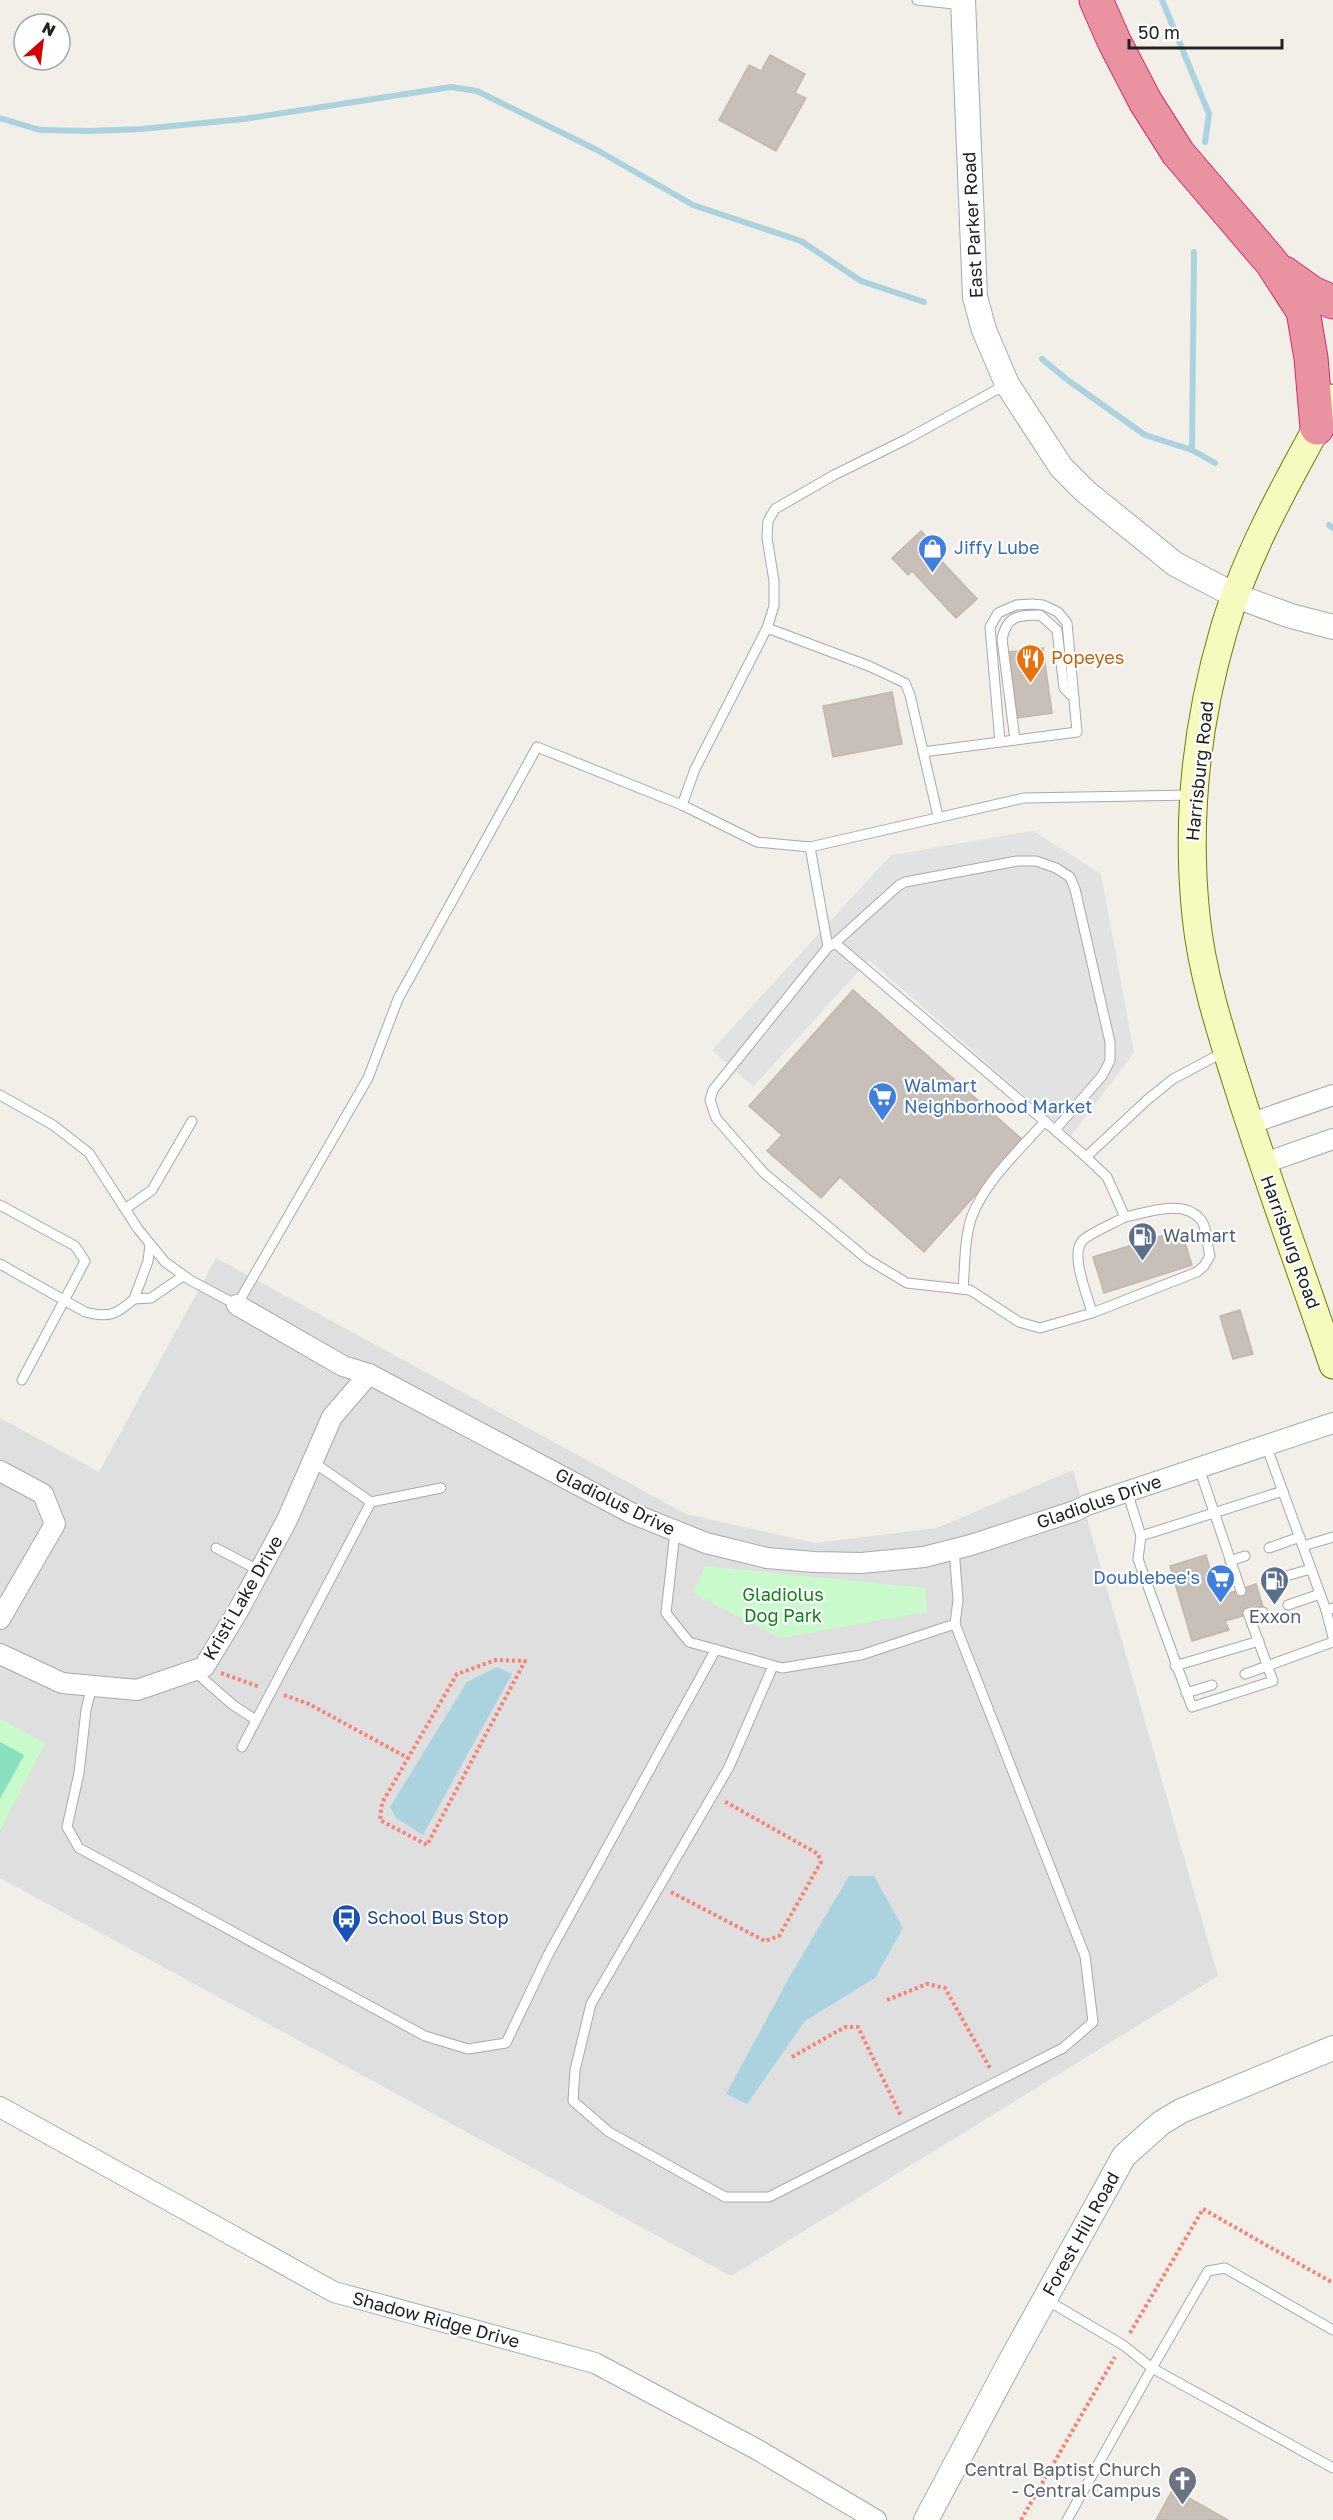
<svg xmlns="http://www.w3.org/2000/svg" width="1333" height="2520" font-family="'Golos Text',sans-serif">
<rect width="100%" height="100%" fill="#f2efe9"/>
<!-- residential -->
<path fill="#e0dfdf" d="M216,1258L686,1514L815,1543L937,1528L1073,1470L1218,1976L731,2276L0,1878V1418L99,1472Z"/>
<!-- park -->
<g fill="#c8facc">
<path d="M705,1566L925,1588L927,1612L780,1638L693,1593Z"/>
<path d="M0,1719L45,1743L0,1831Z"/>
</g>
<!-- pitch -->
<path fill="#88e0be" d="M0,1742L24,1755L0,1799Z"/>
<!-- parking -->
<path fill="#e2e2e2" d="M1033,831L1101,874L1134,1053L1071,1136L869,960L753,1087L712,1050L891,855Z"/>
<!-- water -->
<g fill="#aad3df">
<path d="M497,1667L512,1674L423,1835L396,1818L390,1807L467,1682Z"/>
<path d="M849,1876H874L903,1928L875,1978L805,2021L747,2104L726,2094L790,1976Z"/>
</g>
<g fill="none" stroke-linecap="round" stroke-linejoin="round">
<!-- stream -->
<g stroke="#aad3df" stroke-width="6">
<path d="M1162,0L1209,114L1205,142"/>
<path d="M0,118L40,130L91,131L141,129L244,119L451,87L477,91L597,150L693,205L801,241L861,281L924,302"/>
<path d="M1042,359L1069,381L1145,435L1192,450L1215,463"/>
<path d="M1192,450L1194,252"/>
<path d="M1329,525L1333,528"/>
</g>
</g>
<!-- building -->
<g fill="#c7bfb8" stroke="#c4b6ab" stroke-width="1.5">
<path d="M770,55L805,74L795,93L806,98L776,151L719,120L749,65L761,71Z"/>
<path d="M921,531L937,548L933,552L977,599L956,618L912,571L908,575L892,558Z"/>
<path d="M1043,648L1052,713L1017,718L1009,652Z"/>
<path d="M892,692L902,744L833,757L823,706Z"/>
<path d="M853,990L1024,1141L924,1252L840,1177L821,1198L767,1151L782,1135L749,1106Z"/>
<path d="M1181,1230L1192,1265L1104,1293L1093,1257Z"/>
<path d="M1240,1310L1253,1354L1233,1359L1220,1316Z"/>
<path d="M1206,1555L1218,1597L1256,1584L1264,1610L1225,1621L1229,1630L1192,1641L1170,1566Z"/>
<path d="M1173,2489L1228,2520H1156Z"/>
</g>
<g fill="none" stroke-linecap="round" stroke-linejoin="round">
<defs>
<g id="service">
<path d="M917,0L963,5"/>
<path d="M1007,384L907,439L834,475L775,509L768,521L767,538L774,581V606L767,628L695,769L682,805L757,842L810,847L1024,798L1193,795"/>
<path d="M767,628L869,666L905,683L910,695L938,816"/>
<path d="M1015,740L1002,639C1007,616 1017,615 1040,615L1057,630L1064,688L1074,698"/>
<path d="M923,752L1077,732L1067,623L1058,612L1043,605L1032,604L1016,605L998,613L990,627L1000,742"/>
<path d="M810,847L828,947L713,1090L710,1100L716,1118L764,1173L867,1259L907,1283L970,1290L1019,1322L1040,1328L1092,1313"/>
<path d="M835,943L1055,1130"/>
<path d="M828,947L835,943L898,886L905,882L1017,861H1036L1056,868L1070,877L1075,889L1110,1042V1061L1102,1076L1055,1130L1086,1157"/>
<path d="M0,1095L53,1125L89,1153L138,1229L165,1262L190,1280L237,1305L368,1078L398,999L537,747L682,805"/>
<path d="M0,1205L75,1246L85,1261L22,1380"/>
<path d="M125,1209L152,1190L192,1121"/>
<path d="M1125,1217C1114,1223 1092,1232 1083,1240C1069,1254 1088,1296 1092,1313L1197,1272L1204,1266L1210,1256C1207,1246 1207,1227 1201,1220C1184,1198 1146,1213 1125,1217L1107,1177L1086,1157L1147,1100L1173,1079L1224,1052"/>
<path d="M150,1244L148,1261L134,1299L151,1298L183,1276"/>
<path d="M0,1264L85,1312C109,1318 116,1315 134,1299"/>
<path d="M963,1289C965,1266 964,1239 972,1216C986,1180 1020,1150 1045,1121"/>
<path d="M1266,1445L1326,1610L1333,1608"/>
<path d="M313,1462L371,1502L441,1488"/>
<path d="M1199,1468L1241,1591"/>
<path d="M1127,1491L1141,1536L1283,1491"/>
<path d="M675,1532L666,1613L689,1642L782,1668L861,1655L955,1624"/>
<path d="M1141,1536L1138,1559L1192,1707L1273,1681L1248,1613"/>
<path d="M1303,1546L1333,1537"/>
<path d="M216,1548L260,1571"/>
<path d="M1269,1548L1300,1537"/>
<path d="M1230,1561L1245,1556"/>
<path d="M1279,1578L1311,1569"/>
<path d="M1288,1605L1320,1594"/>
<path d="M1326,1610L1333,1637"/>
<path d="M1250,1617L1263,1612"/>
<path d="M773,1666L729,1767L591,2004L575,2070L573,2101L609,2132L725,2197H769L1063,2048L1093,2022L1085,1956L955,1624L958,1600L954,1549"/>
<path d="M1175,1666L1259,1641"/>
<path d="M194,1671L233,1705L256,1720"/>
<path d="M1245,1674L1333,1642"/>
<path d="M92,1685L86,1710L79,1773L67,1827L79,1848L425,2036L468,2049L506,2043L548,1955L716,1649"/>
<path d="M1186,1693L1212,1685"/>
<path d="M242,1747L371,1502"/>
<path d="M1045,2299L1123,2345L1152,2368L1208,2271L1225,2268L1333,2330"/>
<path d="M1067,2520L1152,2368L1333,2468"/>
</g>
<g id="minor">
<path d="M1249,1124L1333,1095"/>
<path d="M1262,1164L1333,1139"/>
<path d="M237,1305L343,1366L369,1374L631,1513L706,1543L767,1558L814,1562L861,1563L924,1557L971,1545L1075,1511L1087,1505L1333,1423"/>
<path d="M0,1471L43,1494L55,1524L0,1619"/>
<path d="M0,1654L62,1683L137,1690L204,1667L238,1611L287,1520L332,1417L369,1374"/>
<path d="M0,2107L334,2292L595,2363L758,2450L876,2520"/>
</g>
<g id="tertiary">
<path d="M963,0L975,297L984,330L1007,384L1061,467L1086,492L1175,564L1236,596L1291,616L1333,627"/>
<path d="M926,2520L1010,2362L1124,2156L1161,2123L1181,2111L1333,2048"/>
</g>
<path id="secondary" d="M1333,398C1293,472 1248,548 1224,629C1197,721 1186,820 1196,916C1202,975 1221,1033 1239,1090C1268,1182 1302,1273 1333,1365"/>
<g id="motorway">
<path d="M1096,0L1114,41L1145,101L1178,153L1272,263L1303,311L1311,358L1317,428"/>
<path d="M1284,273L1312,293L1333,302"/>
</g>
</defs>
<!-- service casing -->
<use href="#service" stroke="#a9a9a9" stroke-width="11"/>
<!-- minor casing -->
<use href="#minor" stroke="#a9a9a9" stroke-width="22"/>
<!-- tertiary casing -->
<use href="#tertiary" stroke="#a9a9a9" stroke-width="26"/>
<!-- secondary casing -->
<use href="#secondary" stroke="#707d05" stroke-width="29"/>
<!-- motorway casing -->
<use href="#motorway" stroke="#dc2a67" stroke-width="35"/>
<!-- path -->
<g stroke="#fa8072" stroke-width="4" stroke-dasharray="3 3" stroke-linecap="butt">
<path d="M221,1673L260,1687"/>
<path d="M284,1695L309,1704L408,1758L457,1674L496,1660L525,1661L427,1845L380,1820L382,1803L408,1758"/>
<path d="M671,1892L765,1941L779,1936L821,1862L818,1854L724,1801"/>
<path d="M887,2000L927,1984L945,1988L991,2070"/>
<path d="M792,2057L845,2027H858L901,2116"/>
<path d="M1130,2333L1203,2209L1333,2283"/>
<path d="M1021,2520L1115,2357"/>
</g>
<!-- service -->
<use href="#service" stroke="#fff" stroke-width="9"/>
<!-- minor -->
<use href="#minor" stroke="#fff" stroke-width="20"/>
<!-- tertiary -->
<use href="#tertiary" stroke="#fff" stroke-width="24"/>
<!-- secondary -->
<use href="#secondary" stroke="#f7fabf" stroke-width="27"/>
<!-- motorway -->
<use href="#motorway" stroke="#e892a2" stroke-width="33"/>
</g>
<!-- icons -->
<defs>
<symbol id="shop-pin" viewBox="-11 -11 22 30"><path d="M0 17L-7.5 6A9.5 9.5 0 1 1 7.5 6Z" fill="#3f7fe0" stroke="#fff"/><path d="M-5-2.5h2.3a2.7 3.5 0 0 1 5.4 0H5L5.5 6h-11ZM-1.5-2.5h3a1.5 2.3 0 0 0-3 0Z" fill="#fff"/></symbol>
<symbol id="restaurant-pin" viewBox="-11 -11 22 30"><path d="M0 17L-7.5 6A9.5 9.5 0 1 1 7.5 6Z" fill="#e8710a" stroke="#fff"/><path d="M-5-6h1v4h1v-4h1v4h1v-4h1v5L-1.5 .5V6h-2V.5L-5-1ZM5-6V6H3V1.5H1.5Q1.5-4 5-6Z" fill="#fff"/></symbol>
<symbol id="supermarket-pin" viewBox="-11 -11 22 30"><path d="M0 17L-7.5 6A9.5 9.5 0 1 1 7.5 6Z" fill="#3f7fe0" stroke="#fff"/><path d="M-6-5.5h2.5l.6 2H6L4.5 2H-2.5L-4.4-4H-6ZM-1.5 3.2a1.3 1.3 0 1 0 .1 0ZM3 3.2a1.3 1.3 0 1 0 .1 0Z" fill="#fff"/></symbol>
<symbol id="fuel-pin" viewBox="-11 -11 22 30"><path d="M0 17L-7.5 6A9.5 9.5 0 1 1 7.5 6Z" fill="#5c6f8a" stroke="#fff"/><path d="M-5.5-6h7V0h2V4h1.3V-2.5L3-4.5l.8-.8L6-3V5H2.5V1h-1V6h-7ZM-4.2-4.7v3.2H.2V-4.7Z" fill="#fff"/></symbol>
<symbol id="bus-pin" viewBox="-11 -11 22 30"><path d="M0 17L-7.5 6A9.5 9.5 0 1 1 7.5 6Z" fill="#1a4fb4" stroke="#fff"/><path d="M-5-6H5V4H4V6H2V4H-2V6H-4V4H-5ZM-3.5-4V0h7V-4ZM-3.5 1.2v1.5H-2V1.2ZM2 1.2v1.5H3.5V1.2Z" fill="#fff"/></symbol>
<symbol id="church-pin" viewBox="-11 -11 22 30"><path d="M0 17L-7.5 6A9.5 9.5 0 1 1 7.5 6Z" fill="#6b7280" stroke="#fff"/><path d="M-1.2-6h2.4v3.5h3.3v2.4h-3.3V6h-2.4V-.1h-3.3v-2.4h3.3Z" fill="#fff"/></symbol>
</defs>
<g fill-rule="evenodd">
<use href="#shop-pin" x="916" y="532" width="33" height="45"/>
<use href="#restaurant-pin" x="1014" y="642" width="33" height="45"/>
<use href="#supermarket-pin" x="866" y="1080" width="33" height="45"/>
<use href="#fuel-pin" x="1126" y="1220" width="33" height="45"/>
<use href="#supermarket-pin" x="1204" y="1562" width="33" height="45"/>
<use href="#fuel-pin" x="1258" y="1564" width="33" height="45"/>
<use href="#bus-pin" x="330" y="1902" width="33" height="45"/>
<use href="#church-pin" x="1166" y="2464" width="33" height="45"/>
</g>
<g text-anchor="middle" stroke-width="4.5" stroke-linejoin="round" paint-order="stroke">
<!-- street labels -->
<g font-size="18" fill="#222" stroke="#fff">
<text transform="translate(973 225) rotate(-93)" y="6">East Parker Road</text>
<text transform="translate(1200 771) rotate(-84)" y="6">Harrisburg Road</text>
<text transform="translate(1290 1242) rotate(70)" y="6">Harrisburg Road</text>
<text transform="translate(615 1502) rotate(26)" y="6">Gladiolus Drive</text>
<text transform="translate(1099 1502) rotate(-19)" y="6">Gladiolus Drive</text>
<text transform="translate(243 1598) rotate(-60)" y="6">Kristi Lake Drive</text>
<text transform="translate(1081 2234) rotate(-61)" y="6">Forest Hill Road</text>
<text transform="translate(436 2320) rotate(15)" y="6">Shadow Ridge Drive</text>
</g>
<!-- shop labels -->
<g font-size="18" fill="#366cbe" stroke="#fff" text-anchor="start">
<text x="954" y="554">Jiffy Lube</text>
<text x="904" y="1092">Walmart<tspan x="904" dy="21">Neighborhood Market</tspan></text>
<text x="1200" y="1584" text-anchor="end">Doublebee's</text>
</g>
<!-- food labels -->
<g font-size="18" fill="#c56008" stroke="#fff" text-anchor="start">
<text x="1051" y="664">Popeyes</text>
</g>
<!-- service labels -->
<g font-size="18" fill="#4e5e75" stroke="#fff" text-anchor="start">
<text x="1163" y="1242">Walmart</text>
<text x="1275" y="1623" text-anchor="middle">Exxon</text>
</g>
<!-- park labels -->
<g font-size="18" fill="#0c8416" stroke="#fff">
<text x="783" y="1601">Gladiolus<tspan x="783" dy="21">Dog Park</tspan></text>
</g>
<!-- transit labels -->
<g font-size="18" fill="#164399" stroke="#fff" text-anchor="start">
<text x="367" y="1924">School Bus Stop</text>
</g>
<!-- worship labels -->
<g font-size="18" fill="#5b616d" stroke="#fff" text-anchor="end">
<text x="1161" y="2476">Central Baptist Church<tspan x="1161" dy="21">- Central Campus</tspan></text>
</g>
</g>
<!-- north arrow -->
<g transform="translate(42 42) rotate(28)"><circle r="28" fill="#ffffff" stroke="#a7a7a7" stroke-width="1.5"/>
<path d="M0-4.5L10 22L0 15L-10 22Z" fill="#d40000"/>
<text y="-9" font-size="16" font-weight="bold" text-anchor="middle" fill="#222222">N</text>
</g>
<!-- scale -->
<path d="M1129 39v9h153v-9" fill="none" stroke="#222222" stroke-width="3"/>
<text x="1138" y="39" font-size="18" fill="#222222" stroke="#ffffff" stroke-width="4.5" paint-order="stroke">50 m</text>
</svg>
